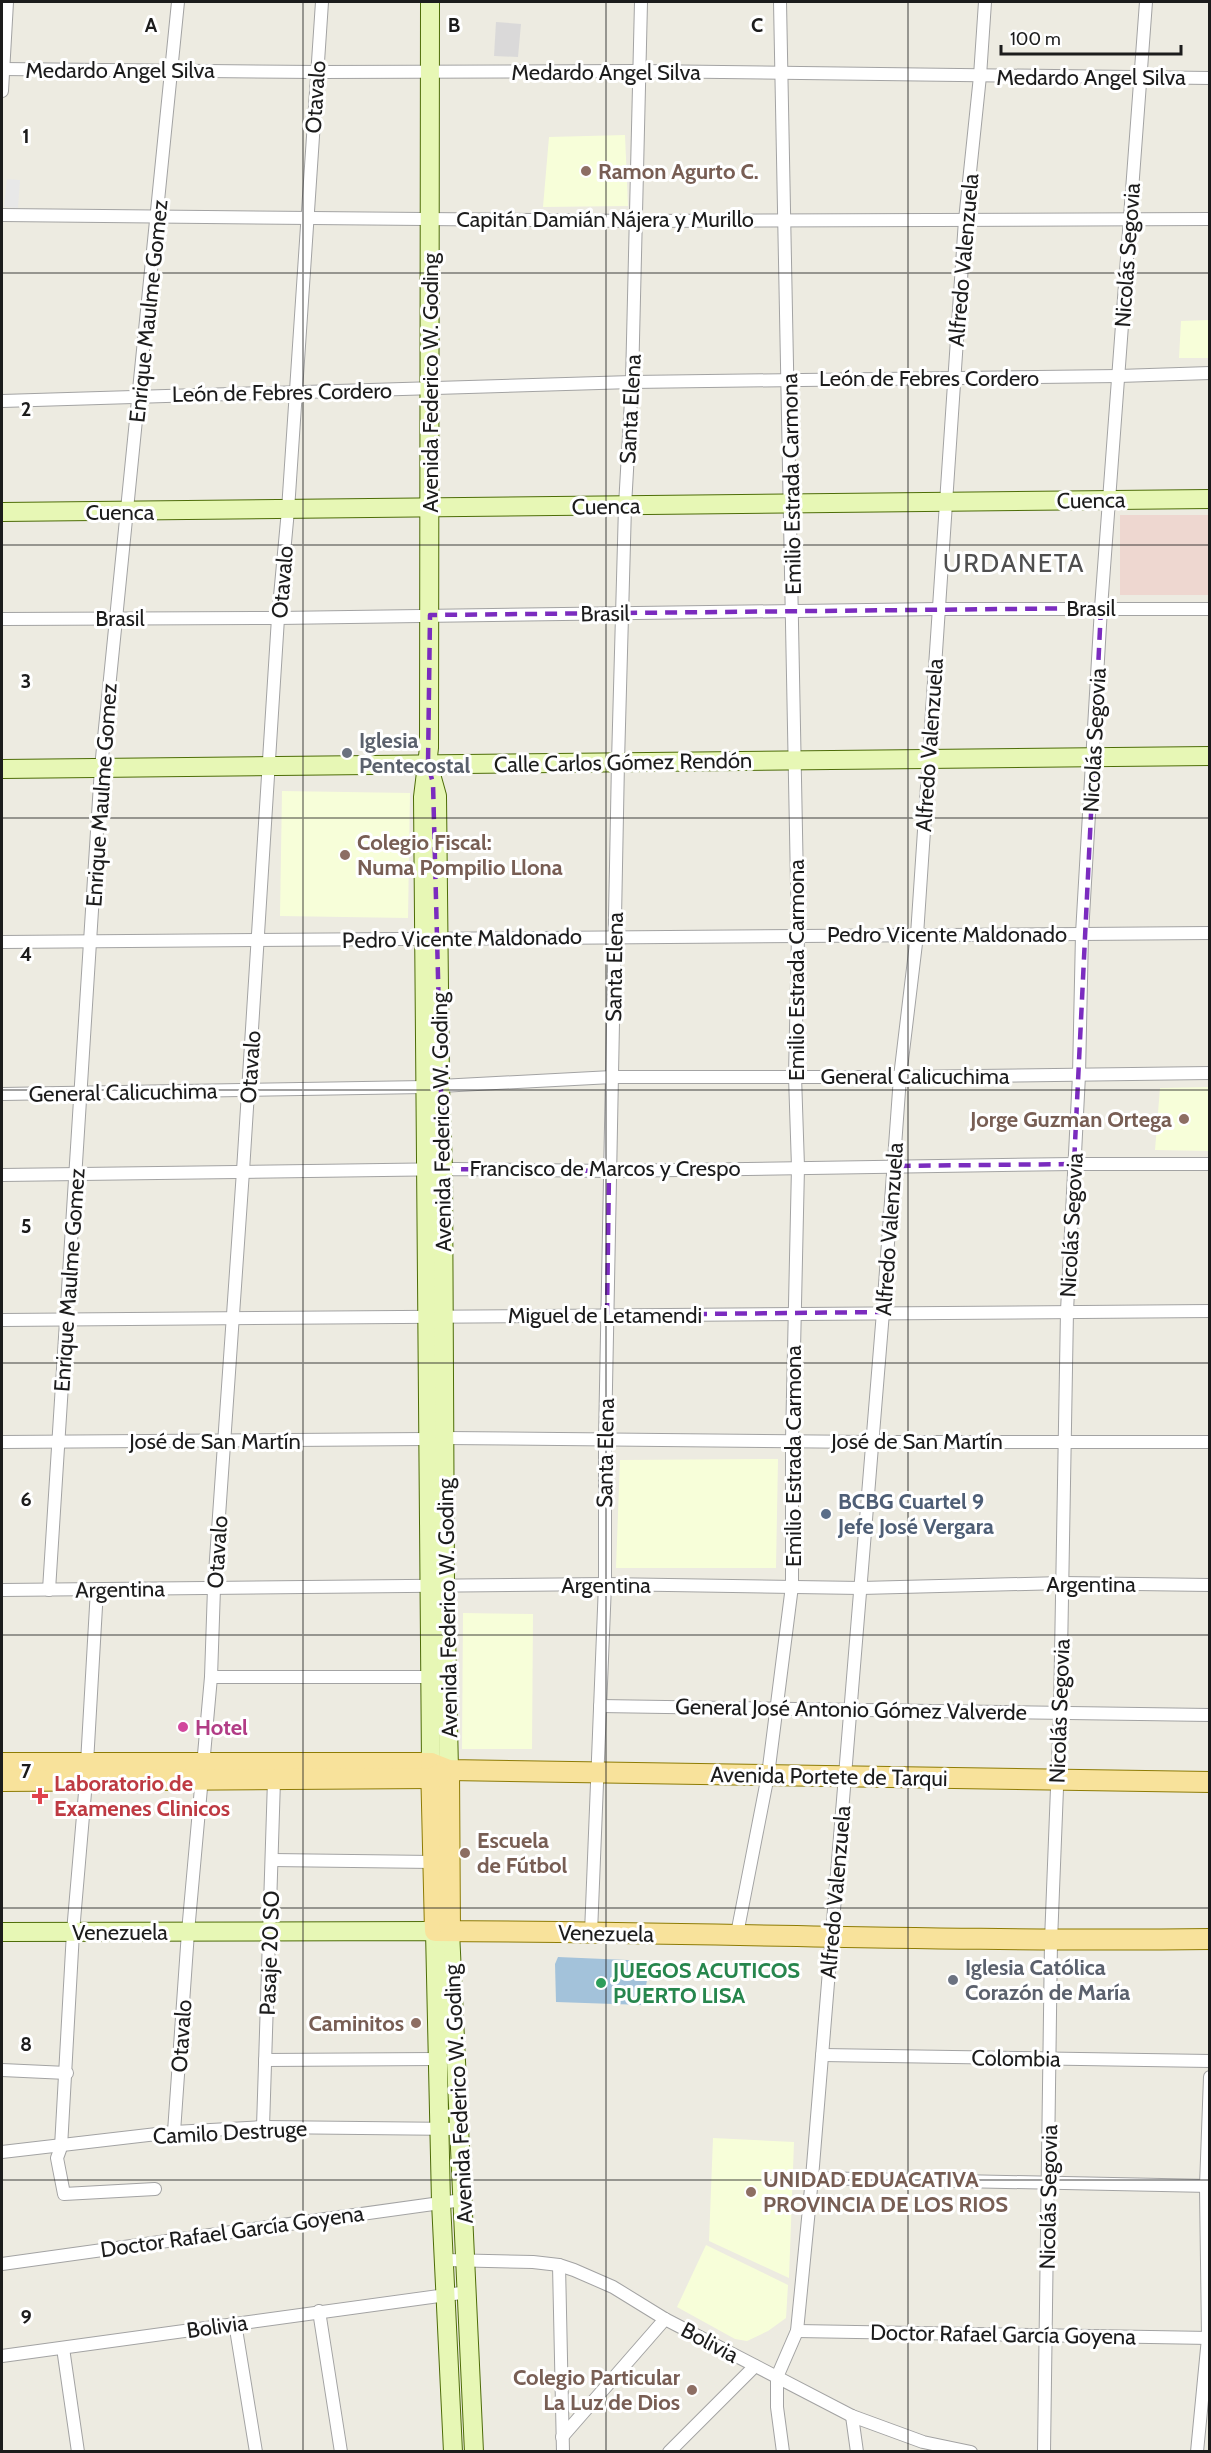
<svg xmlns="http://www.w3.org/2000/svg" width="1211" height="2453" font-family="Cabin,sans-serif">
<rect width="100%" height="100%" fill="#edebe1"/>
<!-- residential -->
<path fill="#dad9d9" d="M496,22L521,24L518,57L494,56Z"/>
<!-- commercial -->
<rect fill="#eed7d0" x="1120" y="515" width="89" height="80"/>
<!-- education -->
<g fill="#f7fed9">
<path d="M625,135L628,206L543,207L549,137Z"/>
<path d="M1209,320V358H1179L1181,321Z"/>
<path d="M282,791L410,793L408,918L280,916Z"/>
<path d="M1209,1087V1151L1155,1150L1160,1088Z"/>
<path d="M778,1459L776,1568H616L620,1460Z"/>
<path d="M463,1613L533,1614L532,1749H462Z"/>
<path d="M713,2138L794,2142L789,2278L709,2241Z"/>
<path d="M706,2245L788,2285L786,2318L768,2331L747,2341L735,2339L677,2307Z"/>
</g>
<!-- parking -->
<path fill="#e8e8e8" d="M7,179L20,180L18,208L4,207Z"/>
<!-- water -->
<path fill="#a3c2da" d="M558,1957L650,1961L643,2005L556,2002L555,1964Z"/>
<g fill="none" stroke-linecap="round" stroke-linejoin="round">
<defs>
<g id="street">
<path d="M2,69L317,72L639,71L1210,78"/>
<path d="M2,91L7,2"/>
<path d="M2,215L635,221L1210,219"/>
<path d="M2,401L632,382L1119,376L1210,373"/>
<path d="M2,619L278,618L938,609H1210"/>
<path d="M2,942L1210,933"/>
<path d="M440,1086L612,1077H900L1210,1073"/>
<path d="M2,1094L425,1087"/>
<path d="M2,1175L456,1169L609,1171L1074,1164H1210"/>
<path d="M2,1320L1210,1311"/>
<path d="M445,1438L871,1442H1210"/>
<path d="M2,1442L428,1439"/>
<path d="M2,1590L605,1584L861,1588L1062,1583L1210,1585"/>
<path d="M49,1590L101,768L178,2"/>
<path d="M211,1677H430"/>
<path d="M600,1706L1210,1715"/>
<path d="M87,1763L97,1589"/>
<path d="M86,1781L73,1932L61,2147L57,2158L64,2194L155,2189"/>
<path d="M272,1860L433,1862"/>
<path d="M591,1933L605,1584V1439L618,762L625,506L632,382L641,2"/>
<path d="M737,1934L768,1775L792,1586V1441L798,1167L795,1076L798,935L780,2"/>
<path d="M822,2055L1210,2061"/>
<path d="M265,2060L437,2059"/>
<path d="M2,2070L67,2073"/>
<path d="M263,2127L274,1780"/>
<path d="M174,2132L188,1932L211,1677L214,1588L243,1171L278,618L288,510L322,2"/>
<path d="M2,2152L174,2132L263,2127L459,2129"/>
<path d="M812,2178L1210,2186"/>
<path d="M445,2260L533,2262L559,2265L574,2270L613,2287L665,2319L852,2416L923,2442L971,2452"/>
<path d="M2,2264L462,2200"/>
<path d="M559,2265L563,2452"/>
<path d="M319,2311L341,2452"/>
<path d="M235,2323L256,2452"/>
<path d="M797,2331L1210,2338"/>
<path d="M63,2348L78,2452"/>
<path d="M2,2356L468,2292"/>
<path d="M852,2416L857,2452"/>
<path d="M562,2437L665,2319"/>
<path d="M669,2452L755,2366"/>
<path d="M783,2452L777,2407V2377L797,2331L812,2178L883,1312L900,1077L917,935L965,220L980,76L985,2"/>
<path d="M1044,2452L1051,1941L1060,1712L1067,1311L1079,1075L1082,934L1101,608L1146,2"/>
<path d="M1197,2452L1208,2338L1206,2186L1210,2077"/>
</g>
<g id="secondary">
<path d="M430,2L429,748L423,797L431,1763"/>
<path d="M2,512L1210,499"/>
<path d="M2,769L1210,756"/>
<path d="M430,771L437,796L440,1086L443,1169L445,1586L449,1770"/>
<path d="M450,1931L474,2452"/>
<path d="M2,1932L435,1931L441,2202L453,2452"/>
</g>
<g id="primary">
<path d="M2,1763H431L449,1770L1210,1782"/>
<path d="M431,1763L435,1931C693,1932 951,1942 1210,1939"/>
<path d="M449,1770L450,1931"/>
<path d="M2,1781L431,1778L441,1773"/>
</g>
</defs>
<!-- street casing -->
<use href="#street" stroke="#a3a3a3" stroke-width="14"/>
<!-- secondary casing -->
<use href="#secondary" stroke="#4e6d08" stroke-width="20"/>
<!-- primary casing -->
<use href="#primary" stroke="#8e7c05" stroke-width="22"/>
<!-- street -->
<use href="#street" stroke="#fff" stroke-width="12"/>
<!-- secondary -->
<use href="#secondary" stroke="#e7f7b5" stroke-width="18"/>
<!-- primary -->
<use href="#primary" stroke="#f8e29b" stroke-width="20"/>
</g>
<!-- marked area -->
<path fill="none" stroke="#7b2cbf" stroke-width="4.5" stroke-dasharray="12 8" stroke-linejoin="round" d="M1101,608L1074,1164L893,1166L883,1312L607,1315L609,1171L443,1169L433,783L428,765L430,615Z"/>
<!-- grid -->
<path fill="none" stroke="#1c1c1c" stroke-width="1.5" stroke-opacity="0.55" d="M303,2V2452M606,2V2452M908,2V2452M2,273H1210M2,545H1210M2,818H1210M2,1090H1210M2,1363H1210M2,1635H1210M2,1908H1210M2,2180H1210"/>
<!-- markers -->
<g fill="#8d6e63" stroke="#fff" stroke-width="2">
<circle cx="586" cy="171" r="6"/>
<circle cx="345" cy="855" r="6"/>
<circle cx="1184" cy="1119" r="6"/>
<circle cx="465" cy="1853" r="6"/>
<circle cx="416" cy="2023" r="6"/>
<circle cx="751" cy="2192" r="6"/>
<circle cx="692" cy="2390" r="6"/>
</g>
<g fill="#6b7280" stroke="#fff" stroke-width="2">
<circle cx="347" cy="753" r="6"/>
<circle cx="953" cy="1980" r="6"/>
</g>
<circle fill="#5c6f8a" stroke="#fff" stroke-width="2" cx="826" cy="1514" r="6"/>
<circle fill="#d1479c" stroke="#fff" stroke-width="2" cx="183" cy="1727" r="6"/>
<path fill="#e0444e" stroke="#fff" stroke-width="2" d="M37 1787h6v6h6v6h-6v6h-6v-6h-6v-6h6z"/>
<circle fill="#2e9e5b" stroke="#fff" stroke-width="2" cx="601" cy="1983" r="6"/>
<g text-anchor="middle" stroke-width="6" stroke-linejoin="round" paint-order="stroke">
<!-- street labels -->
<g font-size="22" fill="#1c1c1c" stroke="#fff">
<text x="120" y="78">Medardo Angel Silva</text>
<text x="606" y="80">Medardo Angel Silva</text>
<text x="1091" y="85">Medardo Angel Silva</text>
<text transform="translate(315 97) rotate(-86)" y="8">Otavalo</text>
<text x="605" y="227">Capitán Damián Nájera y Murillo</text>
<text transform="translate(1127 255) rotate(-86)" y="8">Nicolás Segovia</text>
<text transform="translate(963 260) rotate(-85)" y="8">Alfredo Valenzuela</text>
<text transform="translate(148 311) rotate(-84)" y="8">Enrique Maulme Gomez</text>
<text x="929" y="386">León de Febres Cordero</text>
<text transform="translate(430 383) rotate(-90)" y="8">Avenida Federico W. Goding</text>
<text transform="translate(282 392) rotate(-1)" y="8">León de Febres Cordero</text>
<text transform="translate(630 409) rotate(-87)" y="8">Santa Elena</text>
<text transform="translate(791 484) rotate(-91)" y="8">Emilio Estrada Carmona</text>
<text transform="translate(1091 500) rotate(-1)" y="8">Cuenca</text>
<text transform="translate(606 506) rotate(-1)" y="8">Cuenca</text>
<text x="120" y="520">Cuenca</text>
<text transform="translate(282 582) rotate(-85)" y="8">Otavalo</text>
<text x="1091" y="616">Brasil</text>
<text transform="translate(605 613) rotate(-1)" y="8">Brasil</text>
<text x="120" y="626">Brasil</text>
<text transform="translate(1094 740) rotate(-87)" y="8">Nicolás Segovia</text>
<text transform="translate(929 745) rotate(-86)" y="8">Alfredo Valenzuela</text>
<text transform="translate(623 762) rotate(-1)" y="8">Calle Carlos Gómez Rendón</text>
<text transform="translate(101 795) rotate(-86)" y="8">Enrique Maulme Gomez</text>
<text x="947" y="942">Pedro Vicente Maldonado</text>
<text transform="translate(462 938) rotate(-1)" y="8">Pedro Vicente Maldonado</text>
<text transform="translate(614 967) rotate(-89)" y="8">Santa Elena</text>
<text transform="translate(796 970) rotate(-90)" y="8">Emilio Estrada Carmona</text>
<text transform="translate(250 1067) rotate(-86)" y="8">Otavalo</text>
<text x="915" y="1084">General Calicuchima</text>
<text transform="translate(123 1092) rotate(-1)" y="8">General Calicuchima</text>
<text transform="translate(441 1122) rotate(-91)" y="8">Avenida Federico W. Goding</text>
<text x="605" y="1176">Francisco de Marcos y Crespo</text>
<text transform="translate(1071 1225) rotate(-87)" y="8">Nicolás Segovia</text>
<text transform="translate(889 1229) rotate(-86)" y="8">Alfredo Valenzuela</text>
<text transform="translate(69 1280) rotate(-86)" y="8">Enrique Maulme Gomez</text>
<text x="605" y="1323">Miguel de Letamendi</text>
<text x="215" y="1449">José de San Martín</text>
<text x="917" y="1449">José de San Martín</text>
<text transform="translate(605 1453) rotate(-89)" y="8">Santa Elena</text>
<text transform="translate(793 1456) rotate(-90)" y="8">Emilio Estrada Carmona</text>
<text transform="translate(217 1552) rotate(-86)" y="8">Otavalo</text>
<text x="1091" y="1592">Argentina</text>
<text x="606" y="1593">Argentina</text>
<text transform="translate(120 1589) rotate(-1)" y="8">Argentina</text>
<text transform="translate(447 1608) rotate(-91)" y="8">Avenida Federico W. Goding</text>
<text transform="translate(851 1709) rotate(1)" y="8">General José Antonio Gómez Valverde</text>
<text transform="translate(1059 1711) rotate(-88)" y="8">Nicolás Segovia</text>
<text transform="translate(829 1776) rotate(1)" y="8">Avenida Portete de Tarqui</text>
<text transform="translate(835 1892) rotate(-85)" y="8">Alfredo Valenzuela</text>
<text x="120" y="1940">Venezuela</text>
<text transform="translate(606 1933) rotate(1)" y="8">Venezuela</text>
<text transform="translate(269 1953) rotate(-88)" y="8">Pasaje 20 SO</text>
<text transform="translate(181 2036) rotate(-86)" y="8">Otavalo</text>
<text transform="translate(1016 2058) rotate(1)" y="8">Colombia</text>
<text transform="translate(458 2094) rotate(-93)" y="8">Avenida Federico W. Goding</text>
<text transform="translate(230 2132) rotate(-3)" y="8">Camilo Destruge</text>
<text transform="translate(1048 2197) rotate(-89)" y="8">Nicolás Segovia</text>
<text transform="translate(232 2231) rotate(-8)" y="8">Doctor Rafael García Goyena</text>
<text transform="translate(217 2326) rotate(-8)" y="8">Bolivia</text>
<text transform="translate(1003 2334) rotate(1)" y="8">Doctor Rafael García Goyena</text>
<text transform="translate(710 2342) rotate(28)" y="8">Bolivia</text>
</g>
<!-- education labels -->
<g font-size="22" font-weight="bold" fill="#785e54" stroke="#fff" text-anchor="start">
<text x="598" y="179">Ramon Agurto C.</text>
<text x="357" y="850">Colegio Fiscal:<tspan x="357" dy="25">Numa Pompilio Llona</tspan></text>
<text x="1172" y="1127" text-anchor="end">Jorge Guzman Ortega</text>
<text x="477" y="1848">Escuela<tspan x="477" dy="25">de Fútbol</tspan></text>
<text x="404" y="2031" text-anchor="end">Caminitos</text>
<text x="763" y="2187">UNIDAD EDUACATIVA<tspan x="763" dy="25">PROVINCIA DE LOS RIOS</tspan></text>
<text x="680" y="2385" text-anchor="end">Colegio Particular<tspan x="680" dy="25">La Luz de Dios</tspan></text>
</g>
<!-- worship labels -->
<g font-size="22" font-weight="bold" fill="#5b616d" stroke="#fff" text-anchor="start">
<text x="359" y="748">Iglesia<tspan x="359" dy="25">Pentecostal</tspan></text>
<text x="965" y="1975">Iglesia Católica<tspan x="965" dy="25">Corazón de María</tspan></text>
</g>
<!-- service labels -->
<g font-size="22" font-weight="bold" fill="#4e5e75" stroke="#fff" text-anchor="start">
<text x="838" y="1509">BCBG Cuartel 9<tspan x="838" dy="25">Jefe José Vergara</tspan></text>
</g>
<!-- hotel labels -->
<g font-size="22" font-weight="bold" fill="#b23c85" stroke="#fff" text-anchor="start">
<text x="195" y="1735">Hotel</text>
</g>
<!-- health labels -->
<g font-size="22" font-weight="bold" fill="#be3a42" stroke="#fff" text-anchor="start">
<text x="54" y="1791">Laboratorio de<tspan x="54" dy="25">Examenes Clinicos</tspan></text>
</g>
<!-- leisure labels -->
<g font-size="22" font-weight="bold" fill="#27864d" stroke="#fff" text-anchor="start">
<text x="613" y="1978">JUEGOS ACUTICOS<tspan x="613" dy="25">PUERTO LISA</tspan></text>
</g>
<!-- quarter labels -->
<g font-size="26" letter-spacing="1.5" fill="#4f4f4f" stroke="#fff">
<text x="1014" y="572">URDANETA</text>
</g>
</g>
<g font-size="20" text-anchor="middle" font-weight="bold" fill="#1c1c1c" stroke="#fff" stroke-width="6" stroke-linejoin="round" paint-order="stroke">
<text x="151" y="32">A</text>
<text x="454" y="32">B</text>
<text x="757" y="32">C</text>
<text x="26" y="143">1</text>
<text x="26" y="416">2</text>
<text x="26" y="688">3</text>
<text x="26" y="961">4</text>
<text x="26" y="1233">5</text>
<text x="26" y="1506">6</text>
<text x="26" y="1778">7</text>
<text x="26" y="2051">8</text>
<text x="26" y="2324">9</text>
</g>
<!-- border -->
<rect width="1211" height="2453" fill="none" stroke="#1c1c1c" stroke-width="6"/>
<!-- scale -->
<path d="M1001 45v9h180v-9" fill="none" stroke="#1c1c1c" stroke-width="3"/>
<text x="1010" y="45" font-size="18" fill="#1c1c1c" stroke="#ffffff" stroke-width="4.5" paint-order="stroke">100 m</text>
</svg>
